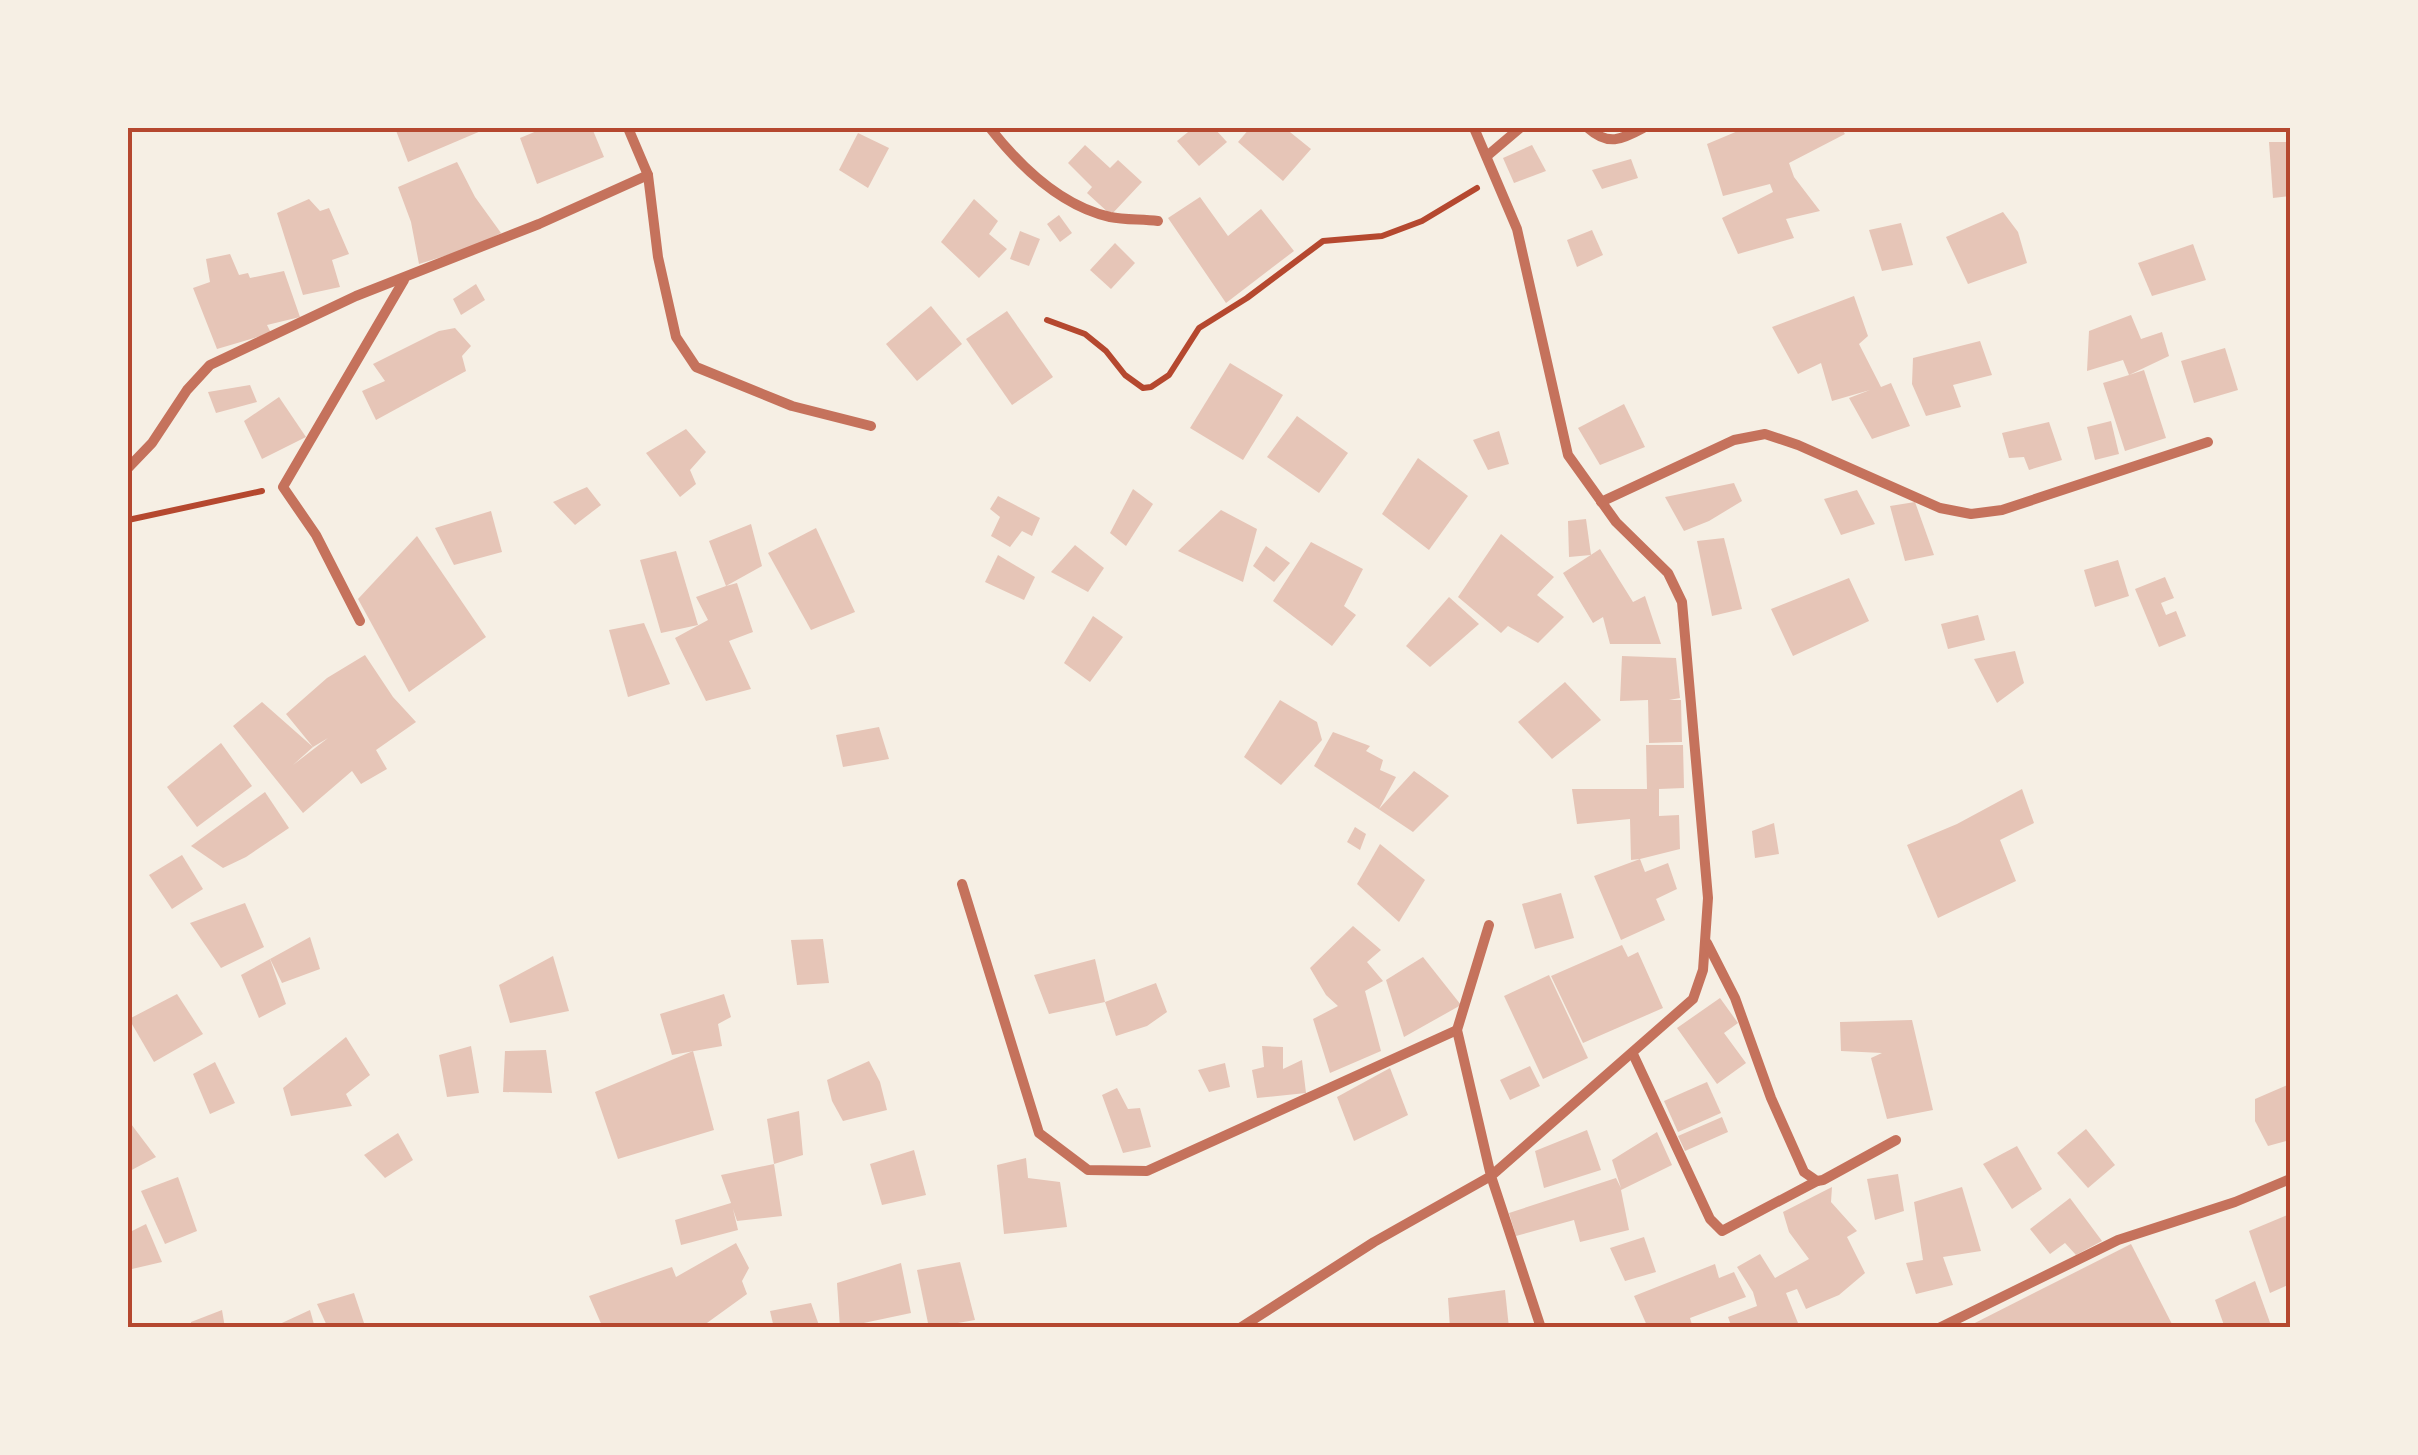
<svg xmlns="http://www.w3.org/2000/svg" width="2418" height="1455" font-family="'Exo 2',sans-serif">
<rect width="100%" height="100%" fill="#f6efe4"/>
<!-- building -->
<g fill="#e6c5b7">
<path d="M395,128H488L408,162Z"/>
<path d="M544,128H592L604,157L537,184L520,138Z"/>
<path d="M1193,128H1214L1227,142L1199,166L1177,141Z"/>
<path d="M1250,128H1285L1311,149L1283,181L1238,142Z"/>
<path d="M1745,128H1841L1845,134L1789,163L1794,177L1820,211L1786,219L1794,238L1738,254L1722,218L1773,192L1770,184L1723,196L1707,144Z"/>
<path d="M858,133L889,148L868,188L839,170Z"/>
<path d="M2269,142H2290V196L2273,198Z"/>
<path d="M1085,145L1110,168L1118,160L1142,182L1111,215L1087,193L1092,187L1068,163Z"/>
<path d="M1532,145L1546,171L1514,183L1503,158Z"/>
<path d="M1631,159L1638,178L1602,189L1592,170Z"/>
<path d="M457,162L475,197L501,233L473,247L419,264L411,222L398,187Z"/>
<path d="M1200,197L1228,236L1261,209L1294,251L1226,303L1168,218Z"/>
<path d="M309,199L320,211L329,208L349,254L332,260L340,287L303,295L277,213Z"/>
<path d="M974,199L998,221L989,234L1007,249L979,278L941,242Z"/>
<path d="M2003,212L2018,232L2027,263L1968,284L1946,237Z"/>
<path d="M1059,215L1072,233L1060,242L1047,224Z"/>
<path d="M1901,223L1913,265L1882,271L1869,230Z"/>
<path d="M1592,230L1603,255L1577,267L1567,240Z"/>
<path d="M1020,231L1040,239L1029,266L1010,259Z"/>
<path d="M1115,243L1135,263L1111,289L1090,270Z"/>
<path d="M2193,244L2206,280L2152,296L2138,263Z"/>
<path d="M230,254L239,275L248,273L250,278L284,271L300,317L267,325L271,333L217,349L193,288L210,282L206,259Z"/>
<path d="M476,284L485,300L461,315L453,299Z"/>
<path d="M1854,296L1868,336L1859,344L1881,387L1891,383L1910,426L1872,439L1849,398L1870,390L1832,401L1821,363L1798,374L1772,327Z"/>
<path d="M931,306L962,344L917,381L886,344Z"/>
<path d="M1007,311L1053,377L1012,405L966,339Z"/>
<path d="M2131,315L2141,339L2162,332L2169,356L2129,375L2144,370L2166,438L2125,451L2103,383L2129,375L2123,360L2087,371L2089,331Z"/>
<path d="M455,328L471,346L462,356L466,371L376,420L362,391L385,381L373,364L439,331Z"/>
<path d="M1980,341L1992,375L1953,385L1961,407L1926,416L1912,384L1913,358Z"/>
<path d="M2225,348L2238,390L2194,403L2181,361Z"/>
<path d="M1230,363L1283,395L1243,460L1190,428Z"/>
<path d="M250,385L257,402L216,413L208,392Z"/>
<path d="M279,397L306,437L262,459L244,421Z"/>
<path d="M1624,404L1645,447L1600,465L1578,428Z"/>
<path d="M1297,416L1348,453L1319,493L1267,457Z"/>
<path d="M2111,421L2119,454L2095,460L2087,427Z"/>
<path d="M2049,422L2062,460L2029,470L2024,457L2009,458L2002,433Z"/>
<path d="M686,429L706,452L690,470L696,484L680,497L646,453Z"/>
<path d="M1499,431L1509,464L1488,470L1473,440Z"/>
<path d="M1418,458L1468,496L1429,550L1382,514Z"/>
<path d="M1734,483L1742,501L1709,521L1684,531L1665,497Z"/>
<path d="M587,487L601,505L575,525L553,502Z"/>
<path d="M1133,489L1153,504L1126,546L1110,533Z"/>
<path d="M1857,490L1875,524L1841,535L1824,499Z"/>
<path d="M998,496L1040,518L1032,536L1022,531L1010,547L991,536L1000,517L990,509Z"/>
<path d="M1915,502L1934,555L1905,561L1890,506Z"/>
<path d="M1221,510L1257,529L1243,582L1178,551Z"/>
<path d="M491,511L502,552L454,565L435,528Z"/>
<path d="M1586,519L1591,555L1569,557L1568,521Z"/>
<path d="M751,524L762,566L726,586L737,583L753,632L729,641L751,689L706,701L675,638L708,620L696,597L726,586L709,541Z"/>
<path d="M816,528L855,612L811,630L768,553Z"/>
<path d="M1501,534L1554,577L1537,595L1564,617L1538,643L1508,626L1501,633L1458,597Z"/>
<path d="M417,536L486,637L409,692L358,599Z"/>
<path d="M1724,538L1742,609L1712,616L1697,541Z"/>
<path d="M1311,542L1363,569L1344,606L1356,615L1332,646L1273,601Z"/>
<path d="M1075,545L1104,568L1088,592L1051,572Z"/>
<path d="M1266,546L1290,563L1274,582L1253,566Z"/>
<path d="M1600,549L1633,602L1645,596L1661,644H1610L1603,617L1593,623L1563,573Z"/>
<path d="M676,551L698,625L661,633L640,560Z"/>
<path d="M998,555L1035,577L1024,600L985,582Z"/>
<path d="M2118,560L2129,596L2095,607L2084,570Z"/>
<path d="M2165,577L2174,598L2161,603L2166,615L2176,611L2186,636L2159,647L2135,589Z"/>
<path d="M1849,578L1869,621L1793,656L1771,609Z"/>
<path d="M1449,597L1479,624L1430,667L1406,646Z"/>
<path d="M1978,615L1985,640L1948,649L1941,624Z"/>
<path d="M1093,616L1123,637L1090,682L1064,663Z"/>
<path d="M644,623L670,684L628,697L609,630Z"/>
<path d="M2015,651L2024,683L1997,703L1974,659Z"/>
<path d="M365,655L393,697L416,722L376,750L387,769L361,784L352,771L303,813L233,726L262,702L313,747L293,765L328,738L313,747L286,714L327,678Z"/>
<path d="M1622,656L1676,658L1680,698L1669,700H1681L1682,742L1649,743L1648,700L1620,701Z"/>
<path d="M1565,682L1601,720L1552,759L1518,722Z"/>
<path d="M1280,700L1317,722L1322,740L1281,785L1244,757Z"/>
<path d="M879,727L889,759L843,767L836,735Z"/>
<path d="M1333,732L1370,746L1366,751L1383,760L1380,770L1396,777L1379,809L1414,771L1449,796L1413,832L1314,766Z"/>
<path d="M221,743L252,786L197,827L167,787Z"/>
<path d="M1646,745H1683L1684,788L1659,789V816L1679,815L1680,849L1640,859L1645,872L1668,863L1677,889L1656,899L1665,920L1621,940L1594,876L1640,859L1631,860L1630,819L1577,824L1572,789H1647Z"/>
<path d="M2022,789L2034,823L2000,840L2016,881L1938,918L1907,845L1957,824Z"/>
<path d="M265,792L289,828L246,857L223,868L191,846Z"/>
<path d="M1774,823L1779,854L1755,858L1752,831Z"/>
<path d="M1355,827L1366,834L1360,850L1347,842Z"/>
<path d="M1380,844L1425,880L1399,922L1357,884Z"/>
<path d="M182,855L203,889L172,909L149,875Z"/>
<path d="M1561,893L1574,938L1535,949L1522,904Z"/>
<path d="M245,903L264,947L221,968L190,923Z"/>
<path d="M1353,926L1381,950L1367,962L1383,981L1365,991L1381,1051L1330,1073L1313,1019L1338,1006L1326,995L1310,968Z"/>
<path d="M310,937L320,969L282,983L270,959Z"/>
<path d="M823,939L829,983L797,985L791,940Z"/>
<path d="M1622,945L1628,957L1638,952L1663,1008L1583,1043L1551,976Z"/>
<path d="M553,956L569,1011L510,1023L499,985Z"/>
<path d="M1423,957L1461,1005L1404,1037L1386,980Z"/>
<path d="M270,959L286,1004L259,1018L241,975Z"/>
<path d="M1095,959L1105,1002L1156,983L1167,1012L1147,1026L1116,1036L1105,1002L1049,1014L1034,975Z"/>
<path d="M1549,975L1588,1058L1543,1079L1504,996Z"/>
<path d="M177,994L203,1034L154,1062L129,1019Z"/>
<path d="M724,994L731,1017L718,1024L722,1046L672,1055L660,1014Z"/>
<path d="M1720,998L1738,1023L1724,1033L1746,1063L1717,1084L1677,1028Z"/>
<path d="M1912,1020L1933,1110L1887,1119L1871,1058L1882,1053L1841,1051L1840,1022Z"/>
<path d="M346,1037L370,1075L346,1094L352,1106L291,1116L283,1088Z"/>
<path d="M471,1046L479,1093L447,1097L439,1055Z"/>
<path d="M1262,1046L1283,1047V1069L1302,1060L1306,1093L1257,1098L1252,1070L1264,1067Z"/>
<path d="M546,1050L552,1093L503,1092L505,1051Z"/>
<path d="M693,1051L714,1130L618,1159L595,1092Z"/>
<path d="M869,1061L880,1082L887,1110L843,1121L832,1101L827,1080Z"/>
<path d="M215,1062L235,1103L210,1114L193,1074Z"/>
<path d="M1225,1063L1230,1087L1209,1092L1198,1070Z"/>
<path d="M1530,1066L1540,1086L1510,1100L1500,1080Z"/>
<path d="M1390,1068L1408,1115L1354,1141L1337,1097Z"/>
<path d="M1707,1082L1721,1113L1678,1132L1664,1101Z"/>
<path d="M2290,1084V1140L2268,1146L2255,1121V1099Z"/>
<path d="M1117,1088L1128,1109L1140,1108L1151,1147L1123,1153L1102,1095Z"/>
<path d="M799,1111L803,1155L774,1164L767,1119Z"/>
<path d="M1722,1117L1728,1132L1685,1151L1678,1136Z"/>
<path d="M128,1120L156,1157L128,1172Z"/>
<path d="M2086,1129L2115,1165L2088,1188L2057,1153Z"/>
<path d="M1587,1130L1601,1170L1544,1188L1535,1151Z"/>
<path d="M1657,1132L1672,1165L1621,1190L1629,1230L1580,1242L1574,1220L1516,1236L1509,1213L1616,1178L1621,1188L1612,1160Z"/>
<path d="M398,1133L413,1160L385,1178L364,1155Z"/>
<path d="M2017,1146L2042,1189L2012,1209L1983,1164Z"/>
<path d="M914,1150L926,1195L882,1205L870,1164Z"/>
<path d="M1026,1158L1028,1178L1060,1182L1067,1227L1004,1234L997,1165Z"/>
<path d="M774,1164L782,1216L737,1221L733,1209L738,1230L681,1245L675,1220L731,1203L721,1175Z"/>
<path d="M1898,1174L1904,1211L1875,1220L1867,1179Z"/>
<path d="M178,1177L197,1231L165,1244L141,1191Z"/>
<path d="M1832,1187L1831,1202L1857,1231L1847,1237L1865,1273L1839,1295L1806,1309L1797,1289L1786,1293L1800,1328H1732L1728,1317L1757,1306L1753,1292L1737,1267L1760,1254L1775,1278L1809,1259L1789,1232L1783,1212Z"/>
<path d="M1962,1187L1981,1251L1943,1257L1953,1285L1916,1294L1906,1263L1923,1260L1914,1202Z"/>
<path d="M2070,1198L2102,1241L2076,1255L2065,1243L2050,1254L2030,1229Z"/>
<path d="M2290,1214V1284L2270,1293L2249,1231Z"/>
<path d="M146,1224L162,1262L132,1269L128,1260V1233Z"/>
<path d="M1644,1237L1656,1272L1625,1281L1610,1248Z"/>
<path d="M736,1243L749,1268L742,1281L747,1294L700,1328H603L589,1296L672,1267L676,1277Z"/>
<path d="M2131,1244L2174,1328H1965Z"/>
<path d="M960,1262L975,1320L929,1328L917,1270Z"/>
<path d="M901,1263L911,1313L840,1328L837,1283Z"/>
<path d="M1715,1264L1719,1278L1734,1272L1746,1297L1690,1318L1693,1328H1648L1634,1296Z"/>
<path d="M2255,1281L2272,1328H2225L2215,1300Z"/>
<path d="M1505,1290L1509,1328H1450L1448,1298Z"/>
<path d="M354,1293L364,1323L328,1328L317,1304Z"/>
<path d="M811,1303L820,1328H774L770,1311Z"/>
<path d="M222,1310L225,1328H191V1322Z"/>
<path d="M310,1310L315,1328H271Z"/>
</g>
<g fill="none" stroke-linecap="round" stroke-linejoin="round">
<!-- path -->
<g stroke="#b5482f" stroke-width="6">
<path d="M1047,320L1085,334L1106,351L1125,375L1143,388L1151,387L1169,375L1199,328L1247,298L1323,241L1382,236L1422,221L1477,188"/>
<path d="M128,520L262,491"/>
</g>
<!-- minor -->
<g stroke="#c5725c" stroke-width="10">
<path d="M628,128L648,175L658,257L676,337L696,367L792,406L871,426"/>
<path d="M990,128C1019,165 1061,206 1110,217C1125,220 1142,219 1158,221"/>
<path d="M1474,128L1517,229L1568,455L1616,522L1668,573L1682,602L1708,898L1703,970L1693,999L1491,1176L1541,1328"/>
<path d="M1588,128C1608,146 1621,140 1643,128"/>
<path d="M1487,156L1520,128"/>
<path d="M128,468L152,443L187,390L210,365L356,296L539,224L648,175"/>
<path d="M1601,502L1734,440L1765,434L1798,445L1940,508L1971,514L2002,510L2208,442"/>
<path d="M360,621L316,535L283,487L404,280"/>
<path d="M962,884L1039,1133L1088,1170L1147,1171L1457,1030"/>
<path d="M1707,943L1735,998L1771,1098L1804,1172L1817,1181L1823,1180L1896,1140"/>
<path d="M1633,1054L1710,1219L1722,1231L1817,1181"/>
<path d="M1240,1328L1374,1242L1491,1176L1457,1030L1489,925"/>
<path d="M1939,1328L2118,1240L2235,1202L2290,1179"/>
</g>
</g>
<!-- border -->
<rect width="2418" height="1455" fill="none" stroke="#f6efe4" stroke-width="260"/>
<rect x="130" y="130" width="2158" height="1195" fill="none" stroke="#b5482f" stroke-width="4"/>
</svg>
